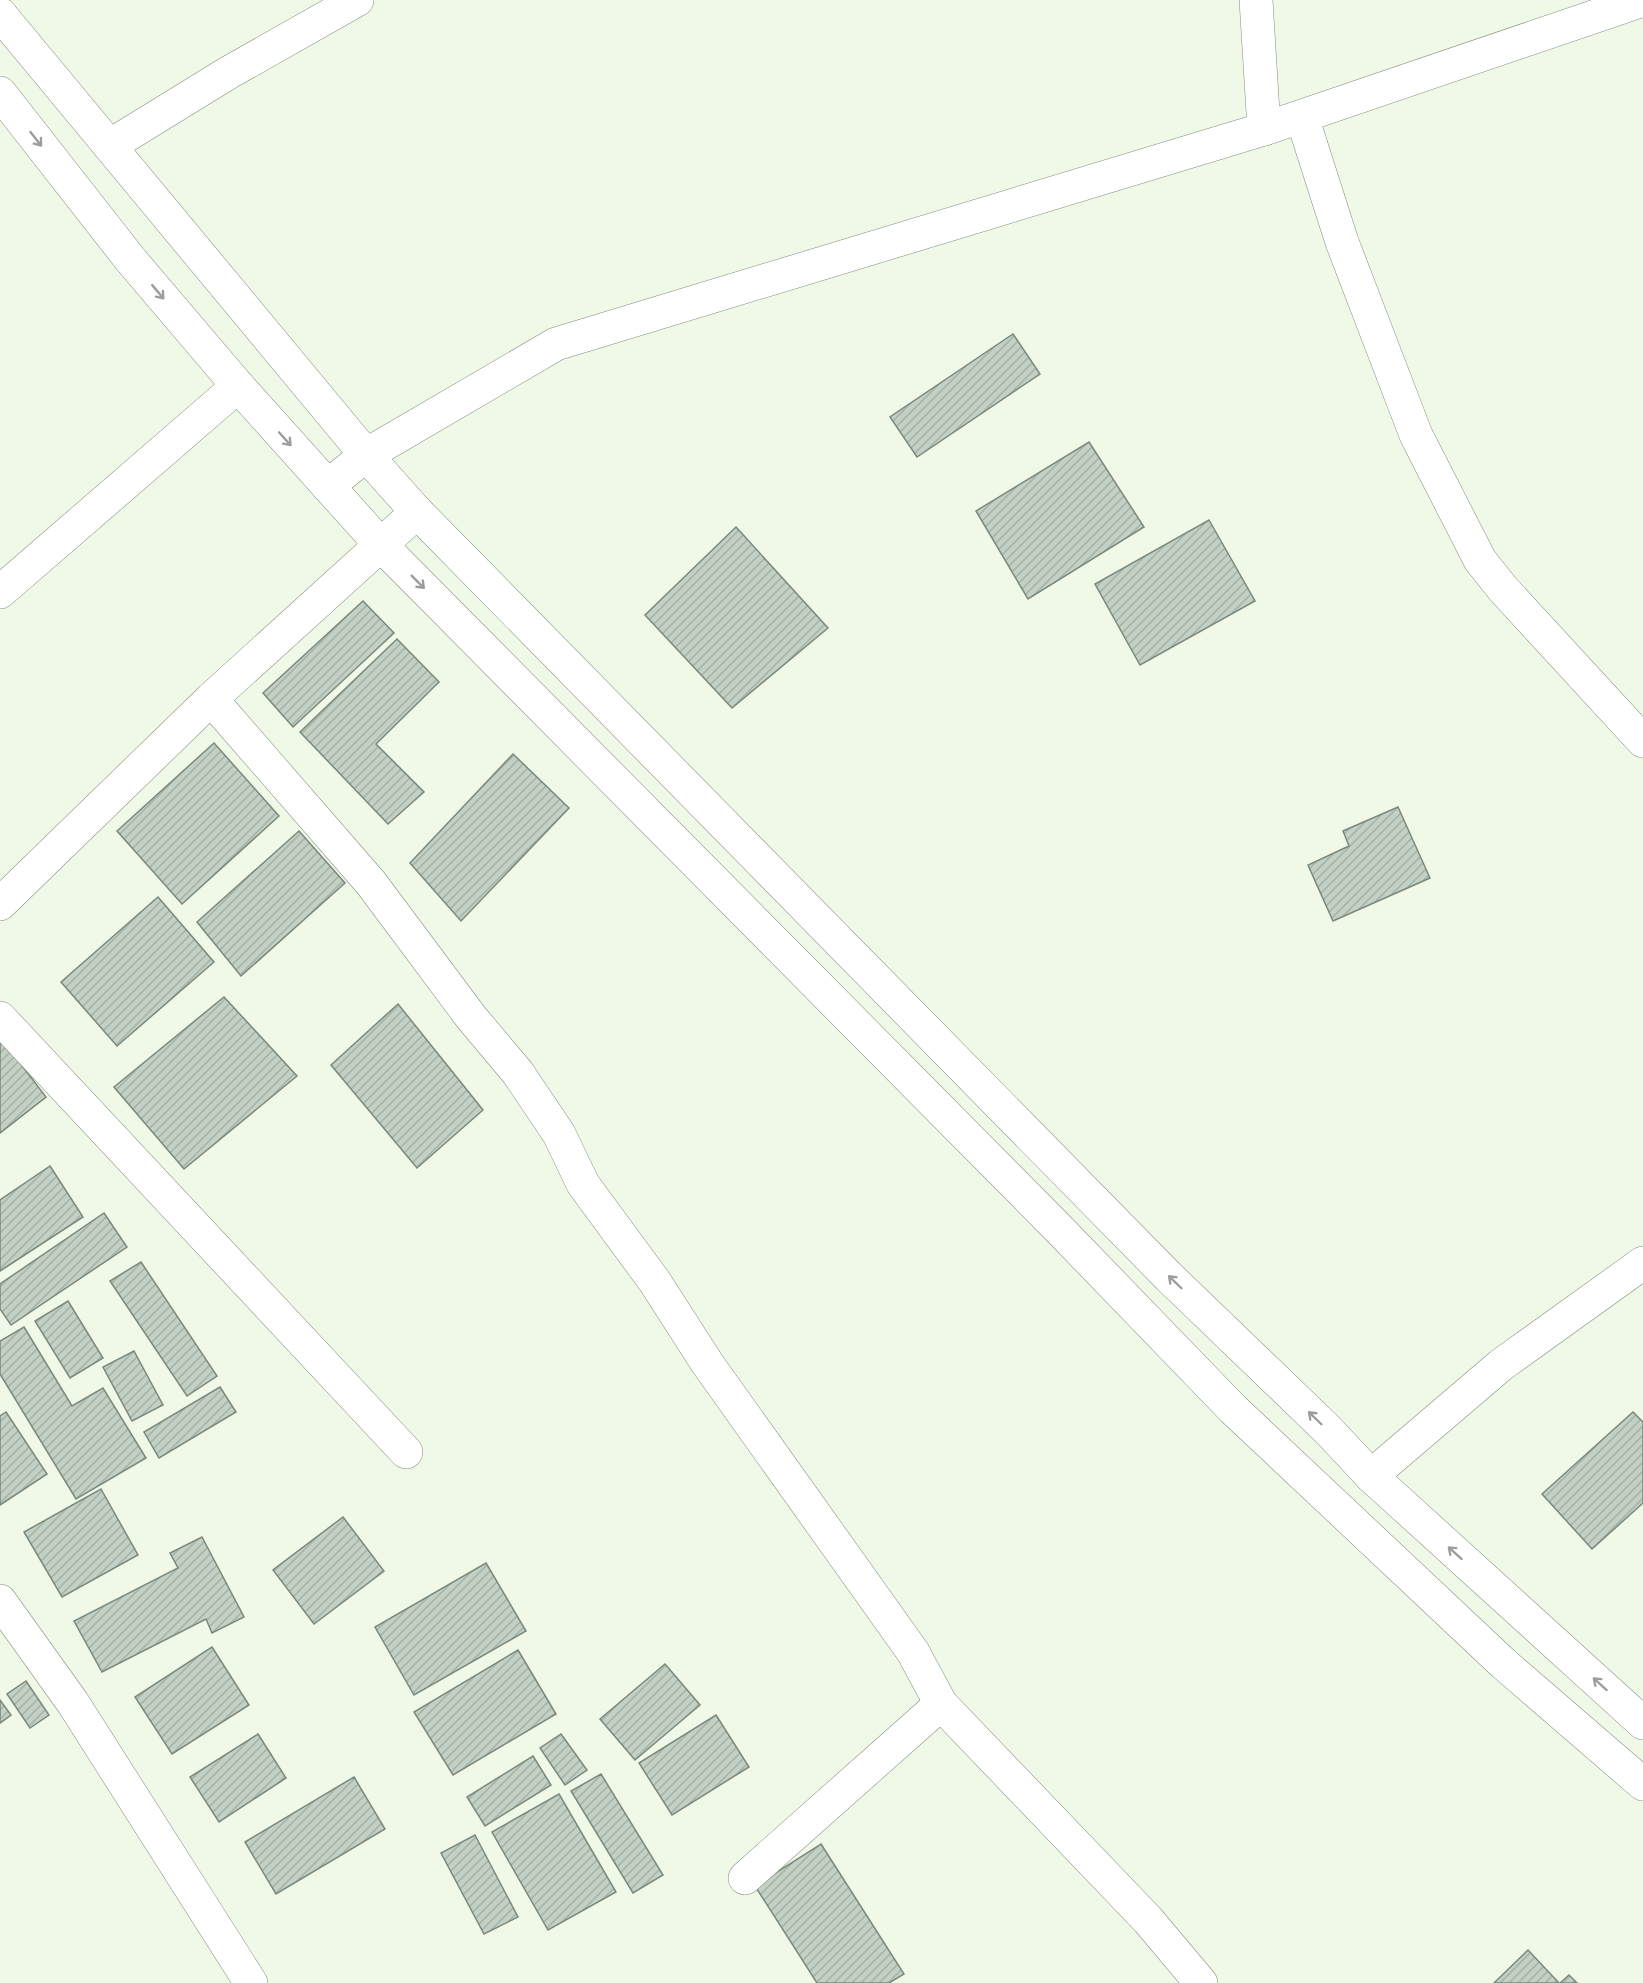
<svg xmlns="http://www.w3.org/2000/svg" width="1643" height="1983" font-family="Cabin,sans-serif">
<defs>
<pattern id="building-hatch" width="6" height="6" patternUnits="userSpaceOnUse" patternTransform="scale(1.5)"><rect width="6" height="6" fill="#c2d1c4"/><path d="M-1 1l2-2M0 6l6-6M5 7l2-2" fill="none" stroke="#a5b2a7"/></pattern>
</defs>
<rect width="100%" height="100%" fill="#f0f9e8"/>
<!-- building -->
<g fill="url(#building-hatch)" stroke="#7b887c" stroke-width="1.5">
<path d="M1013,334L1040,374L917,457L890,417Z"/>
<path d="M1089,442L1144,527L1028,599L976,511Z"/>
<path d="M1209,520L1255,601L1140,665L1095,584Z"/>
<path d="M736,527L828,628L732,708L645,615Z"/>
<path d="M363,601L394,633L293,727L263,693Z"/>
<path d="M397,639L439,682L376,744L424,792L388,824L300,732Z"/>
<path d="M214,743L279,816L182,904L117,831Z"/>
<path d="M513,754L569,808L461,921L410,863Z"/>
<path d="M1398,807L1430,878L1333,921L1308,865L1349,846L1343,831Z"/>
<path d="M299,831L345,883L241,976L197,922Z"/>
<path d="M158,897L214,962L117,1046L61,982Z"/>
<path d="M224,997L297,1076L184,1169L114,1087Z"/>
<path d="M398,1004L483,1110L417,1168L331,1065Z"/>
<path d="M0,1037L46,1097L0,1133Z"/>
<path d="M50,1166L83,1217L0,1271V1200Z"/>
<path d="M104,1213L127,1247L11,1325L0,1309V1284Z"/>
<path d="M141,1262L217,1376L187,1396L110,1281Z"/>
<path d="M68,1301L103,1358L70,1378L35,1321Z"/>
<path d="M24,1327L72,1406L103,1388L146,1458L76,1499L0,1374V1341Z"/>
<path d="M134,1351L163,1405L132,1421L103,1367Z"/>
<path d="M220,1387L236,1412L159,1458L144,1432Z"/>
<path d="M6,1412L47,1474L0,1505V1416Z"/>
<path d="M1633,1412L1643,1422V1503L1592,1549L1542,1494Z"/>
<path d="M101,1489L138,1555L62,1597L24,1532Z"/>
<path d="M343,1517L384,1571L314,1624L273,1570Z"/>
<path d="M202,1537L244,1617L212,1633L206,1619L102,1672L74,1621L178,1568L170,1553Z"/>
<path d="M486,1563L526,1631L414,1695L375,1627Z"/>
<path d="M212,1647L249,1705L172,1754L135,1697Z"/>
<path d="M518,1650L556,1714L453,1775L414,1712Z"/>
<path d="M665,1664L700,1705L635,1760L600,1719Z"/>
<path d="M26,1681L49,1715L30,1728L7,1694Z"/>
<path d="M0,1700L11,1715L0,1723Z"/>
<path d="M716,1715L749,1767L672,1815L639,1763Z"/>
<path d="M258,1734L286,1778L219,1822L190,1777Z"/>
<path d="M561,1734L587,1770L565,1785L540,1748Z"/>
<path d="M533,1756L551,1785L485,1826L467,1797Z"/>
<path d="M601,1774L663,1875L633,1893L571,1791Z"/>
<path d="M354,1777L385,1829L276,1894L245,1842Z"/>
<path d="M559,1794L616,1892L548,1930L492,1832Z"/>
<path d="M475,1835L518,1917L484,1934L441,1853Z"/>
<path d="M821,1844L904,1974L889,1983H817L755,1886Z"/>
<path d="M1528,1950L1559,1983H1494Z"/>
<path d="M1569,1975L1577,1983H1560Z"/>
</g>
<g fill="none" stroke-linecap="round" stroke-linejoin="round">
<defs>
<g id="minor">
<path d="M1256,0L1264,129"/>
<path d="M1302,117L1342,242L1416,435L1480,560L1503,589L1643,741"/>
<path d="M111,145L228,73L357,0"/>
<path d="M328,486L366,455L556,344L1264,129L1643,0"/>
<path d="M0,592L238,386"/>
<path d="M211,699L371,883L471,1017L518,1073L559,1134L583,1184L655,1282L707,1363L913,1652L941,1704L1148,1920L1201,1983"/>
<path d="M0,904L211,699L417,512"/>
<path d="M0,1018L406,1452"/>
<path d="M1371,1476L1501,1365L1643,1263"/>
<path d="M0,1601L73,1703L251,1983"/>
<path d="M745,1878L941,1704"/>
</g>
<g id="major">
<path d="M0,14L366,455L417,512L1168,1276L1328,1430L1371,1476L1643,1723"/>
<path d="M0,93L130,259L238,386L380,544L1058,1228L1233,1409L1504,1664L1643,1784"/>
</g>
</defs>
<!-- minor casing -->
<use href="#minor" stroke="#848c7d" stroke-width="34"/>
<!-- major casing -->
<use href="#major" stroke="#848c7d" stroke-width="34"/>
<!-- minor -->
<use href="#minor" stroke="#fff" stroke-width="33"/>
<!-- major -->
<use href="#major" stroke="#fff" stroke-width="33"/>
</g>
<!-- one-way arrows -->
<defs><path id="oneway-shaft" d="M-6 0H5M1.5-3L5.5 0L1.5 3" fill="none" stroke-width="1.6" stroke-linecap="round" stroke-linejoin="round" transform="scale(1.5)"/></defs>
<g stroke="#9d9e9c">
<use href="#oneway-shaft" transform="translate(36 139) rotate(52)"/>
<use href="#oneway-shaft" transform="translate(158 292) rotate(50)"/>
<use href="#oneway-shaft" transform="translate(285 439) rotate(48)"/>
<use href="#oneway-shaft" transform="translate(418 582) rotate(45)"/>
<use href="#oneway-shaft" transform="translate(1175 1282) rotate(-136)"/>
<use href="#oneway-shaft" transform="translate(1315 1418) rotate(-136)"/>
<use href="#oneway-shaft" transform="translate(1455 1553) rotate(-138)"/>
<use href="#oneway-shaft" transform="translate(1600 1684) rotate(-138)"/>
</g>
</svg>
